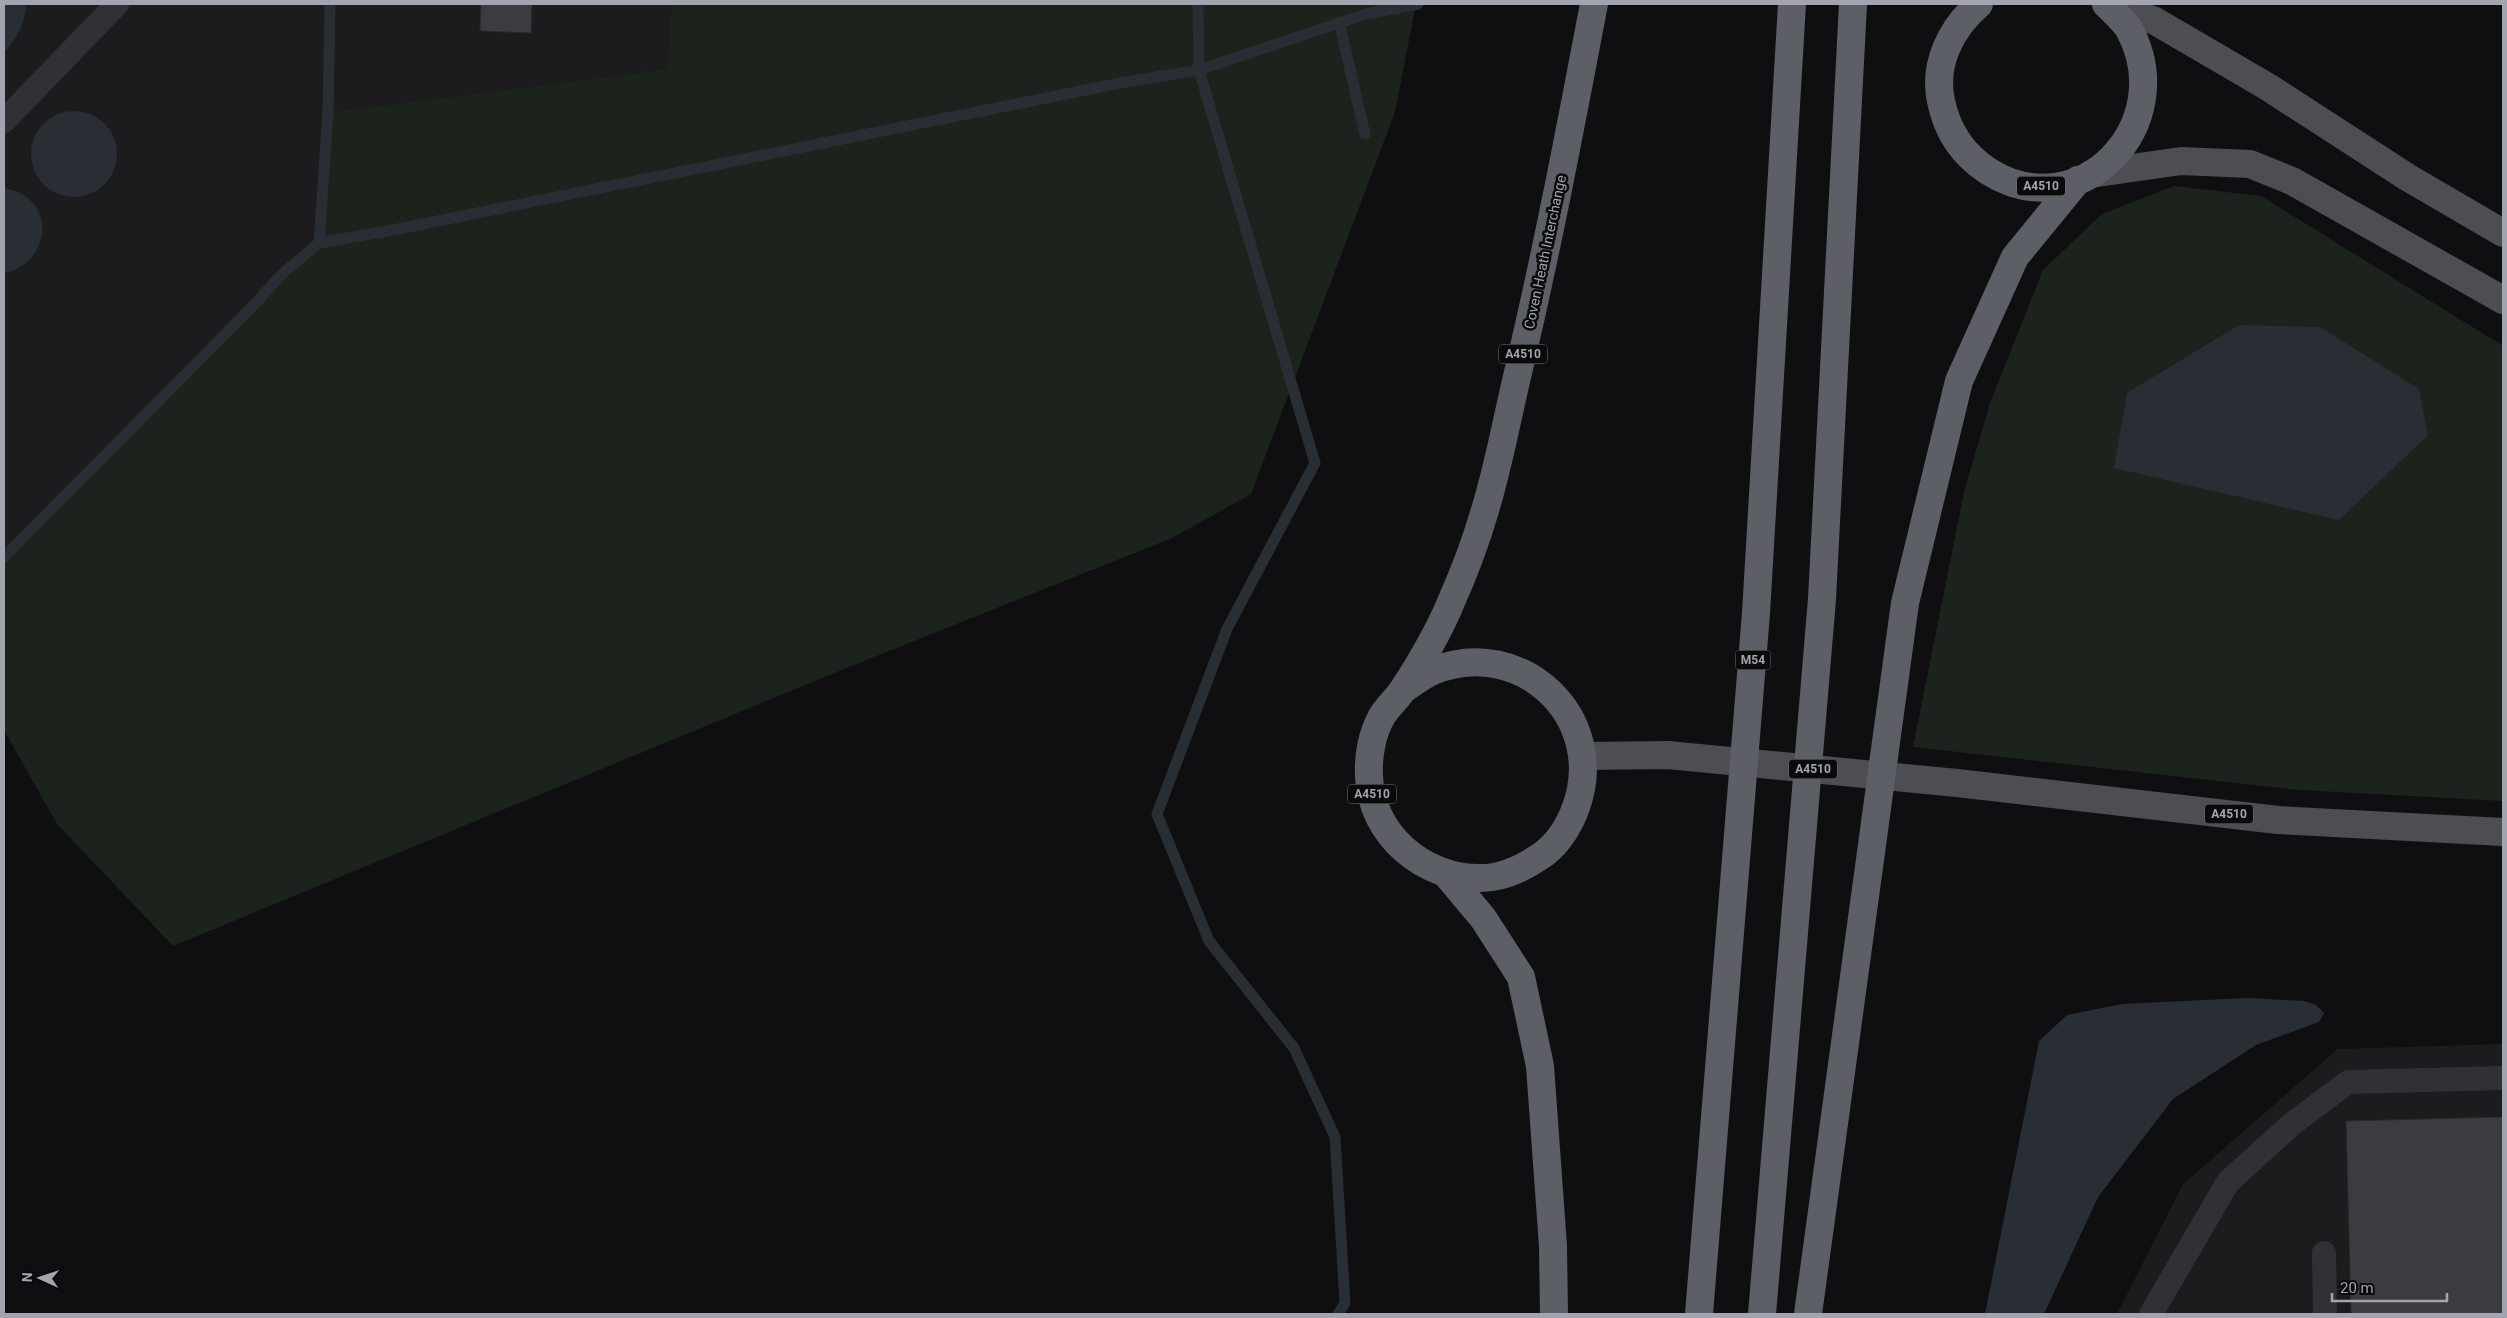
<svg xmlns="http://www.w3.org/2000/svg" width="2507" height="1318" font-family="Roboto,sans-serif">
<rect width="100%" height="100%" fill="#0f0f11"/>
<!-- built -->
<g fill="#1c1b1d">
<path d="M4,4H671L667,69L328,112L319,243L282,273L251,308L4,557Z"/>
<path d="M2503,1044V1314H2117L2183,1184L2338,1049Z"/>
</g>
<!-- green -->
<g fill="#1c231d">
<path d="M671,4H1416L1395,112L1251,494L1172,538L839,671L173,946L57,824L4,730V557L251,308L283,273L319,243L328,112L667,69Z"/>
<path d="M2174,186L2261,196L2503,346V801L2299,790L1913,747L1964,492L1990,403L2043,270L2102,214Z"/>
</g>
<!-- water -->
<g fill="#292e35">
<path d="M4,4H26C26,21 16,41 4,52Z"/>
<circle cx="74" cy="154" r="43"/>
<path d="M4,188C56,196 54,262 4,273Z"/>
<path d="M2239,325L2320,327L2419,389L2428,435L2339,520L2114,468L2127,393Z"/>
<path d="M2248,998L2304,1001L2316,1005L2324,1013L2319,1022L2256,1045L2173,1099L2098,1197L2044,1314H1985L2039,1041L2067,1015L2122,1004Z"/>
</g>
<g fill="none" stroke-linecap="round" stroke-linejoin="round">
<!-- stream -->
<g stroke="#292e35" stroke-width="11">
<path d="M1198,4L1199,70L1315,463L1227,629L1157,814L1209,941L1294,1048L1335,1137L1345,1303L1338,1314"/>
<path d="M1339,22L1365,134"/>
<path d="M319,243L328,112L330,4"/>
<path d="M4,557L251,308L283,273L319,243L393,230L1120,83L1199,70L1366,14L1418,4"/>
</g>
</g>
<!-- building -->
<g fill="#3c3c40" stroke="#2a2a2c">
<path d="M481,4H532L531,33L480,31Z"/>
<path d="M2503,1117V1314H2351L2346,1121Z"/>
</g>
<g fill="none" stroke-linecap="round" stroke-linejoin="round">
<!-- lane -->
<g stroke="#313135" stroke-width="24">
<path d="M4,121L117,4"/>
<path d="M2324,1253L2325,1314"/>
<path d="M2151,1314L2228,1182L2292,1124L2348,1082L2503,1078"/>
</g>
<!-- primary -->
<g stroke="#4d4e54" stroke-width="28">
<path d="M2108,4L2155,21L2268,87L2407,177L2503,233"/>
<path d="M2091,174L2181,161L2250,164L2292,181L2503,300"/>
<path d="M1583,756L1668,755L1957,783L2278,820L2503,832"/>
</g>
<!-- highway -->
<g stroke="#5d5f66" stroke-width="28">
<path d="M1979,4C1951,28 1933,64 1941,101C1947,131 1962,154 1988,171C2079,229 2181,125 2129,29C2123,20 2113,11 2106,4"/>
<path d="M1404,689C1413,683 1423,675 1433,671C1522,635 1608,718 1576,807C1570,824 1559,842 1545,853C1527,866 1504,878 1481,878C1424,879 1371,835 1369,776C1368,756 1372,733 1382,716C1388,706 1398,698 1404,688C1419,666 1441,627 1451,602C1464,573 1476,541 1485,510C1498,468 1506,424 1516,381C1546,256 1570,130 1594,4"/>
<path d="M1447,875L1483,918L1521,977L1540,1066L1553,1246L1554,1314"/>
<path d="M1699,1314L1756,613L1792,4"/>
<path d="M1762,1314L1822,599L1853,4"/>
<path d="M1808,1314L1905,603L1959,381L2015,257L2078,180"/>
</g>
</g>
<g text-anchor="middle" stroke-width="5" stroke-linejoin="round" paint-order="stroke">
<!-- shield labels -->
<g fill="#0b0a0b" stroke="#75767e" stroke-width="1">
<rect x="2017" y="176.5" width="48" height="19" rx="4"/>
<rect x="1499" y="344.5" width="48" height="19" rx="4"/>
<rect x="1735.5" y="650.5" width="35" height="19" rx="4"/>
<rect x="1789" y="759.5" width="48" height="19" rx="4"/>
<rect x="1348" y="784.5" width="48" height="19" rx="4"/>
<rect x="2205" y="804.5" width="48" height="19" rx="4"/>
</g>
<g font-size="12" font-weight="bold" fill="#a2a5b0">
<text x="2041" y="190">A4510</text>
<text x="1523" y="358">A4510</text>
<text x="1753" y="664">M54</text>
<text x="1813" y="773">A4510</text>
<text x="1372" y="798">A4510</text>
<text x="2229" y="818">A4510</text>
</g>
<!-- street labels -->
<g font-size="14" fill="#a2a5b0" stroke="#0b0a0b">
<text transform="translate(1545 252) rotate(-78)" y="5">Coven Heath Interchange</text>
</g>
</g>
<!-- border -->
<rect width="2507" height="1318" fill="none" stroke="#a2a5b0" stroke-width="10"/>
<!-- north arrow -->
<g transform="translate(40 1278) rotate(273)" stroke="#0b0a0b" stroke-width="4" paint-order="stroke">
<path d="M0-4L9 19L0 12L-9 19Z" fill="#a2a5b0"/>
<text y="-8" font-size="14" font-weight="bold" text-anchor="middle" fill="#a2a5b0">N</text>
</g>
<!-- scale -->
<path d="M2332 1293v8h115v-8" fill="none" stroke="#a2a5b0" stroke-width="2.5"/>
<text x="2340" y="1293" font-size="15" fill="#a2a5b0" stroke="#0b0a0b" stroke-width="4" paint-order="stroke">20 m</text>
</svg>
